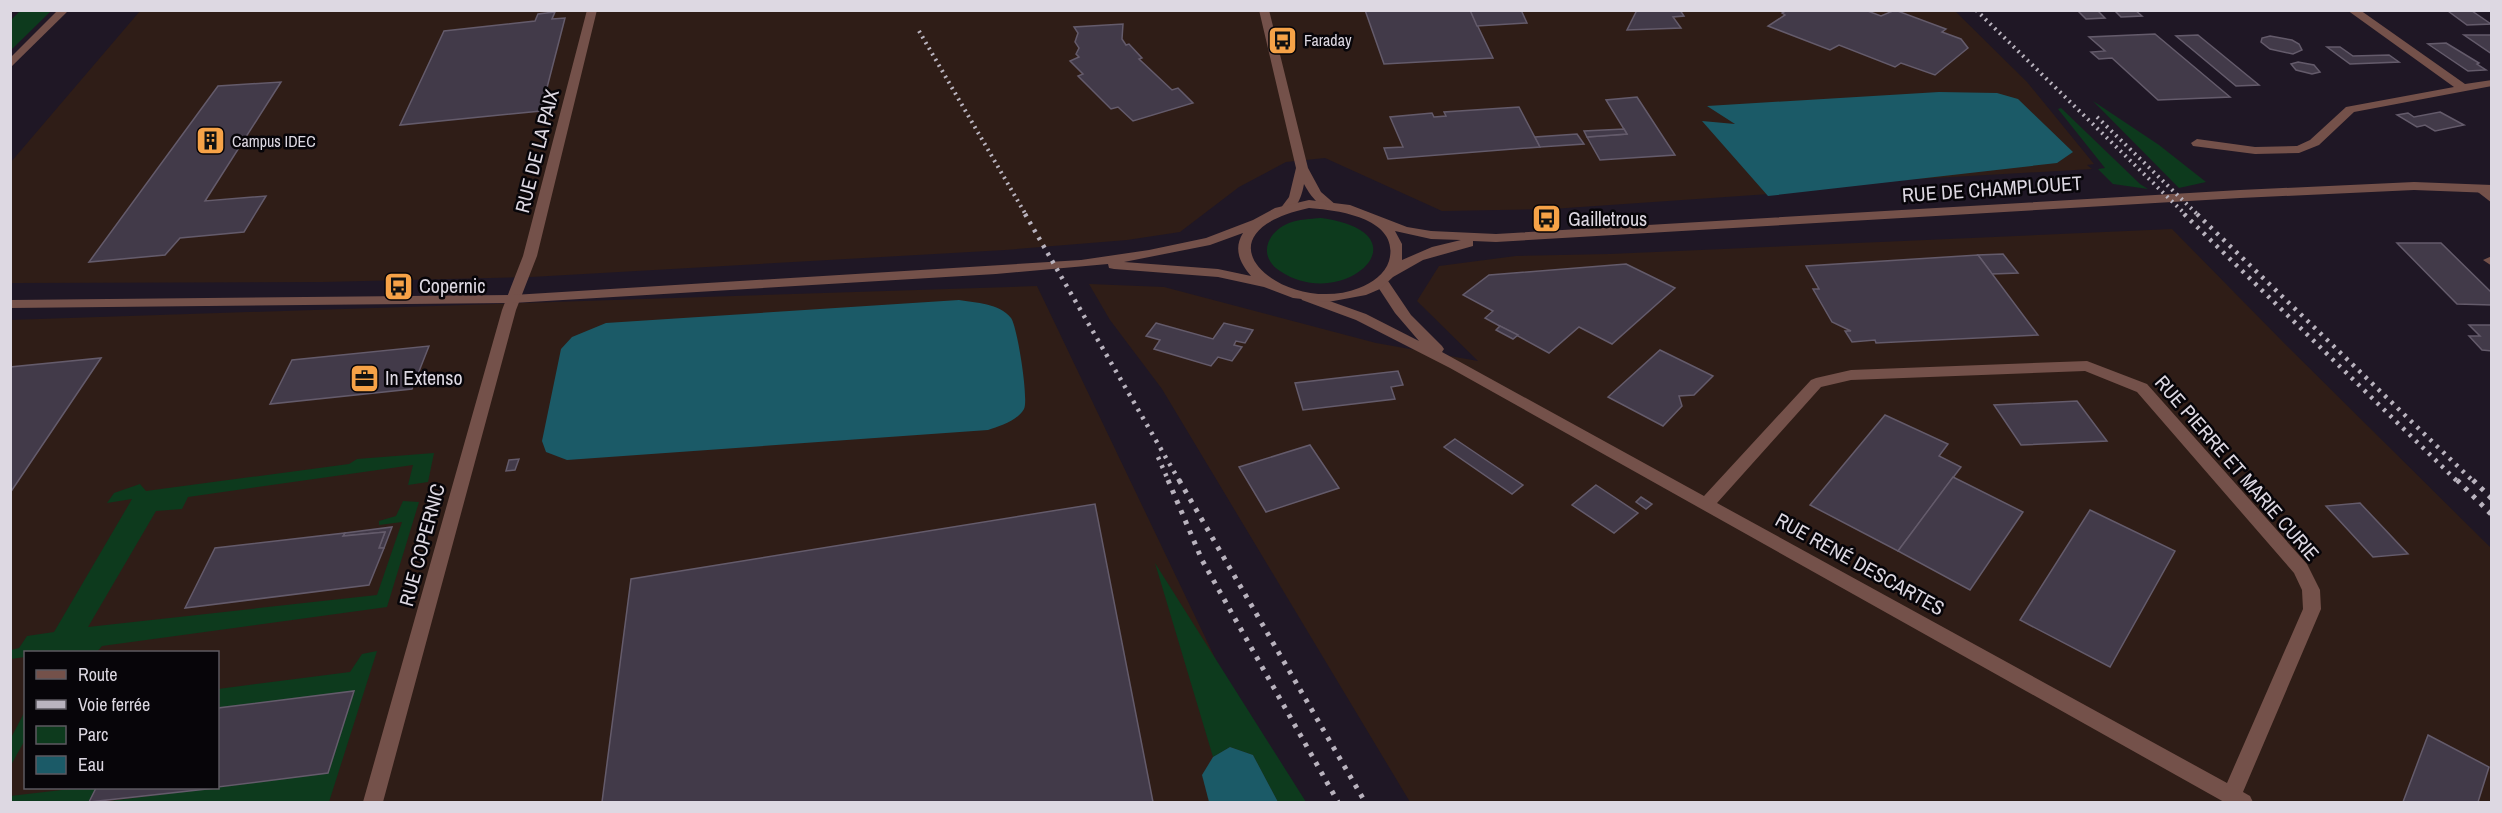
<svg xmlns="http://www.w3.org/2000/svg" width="2502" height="813" font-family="'Archivo Narrow',sans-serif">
<rect width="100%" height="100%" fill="#1f1725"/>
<!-- industrial -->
<g fill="#2f1d17" fill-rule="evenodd">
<path d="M140,11H1955L2027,82L2094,164L2087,165L2092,169L1899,180L1769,194L1552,209L1442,211L1325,158L1286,162L1239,187L1180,232L1127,240L1005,250L531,277L323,282L11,283V162Z"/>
<path d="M2172,229L2284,343L2491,548V802H1410L1162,389L1110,320L1089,284L1164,287L1376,343L1478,361L1417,301L1439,266L1516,256L1610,254Z"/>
<path d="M1037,286L1284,802H11L10,320ZM26,652H218V788H26Z"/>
</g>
<!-- green -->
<g fill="#0d3a1d">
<path d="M20,11H51L11,50V20Z"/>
<path d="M2093,101L2159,145L2206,182L2179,188Z"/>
<path d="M2061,108L2140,184L2148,189L2113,184L2098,169L2105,168L2058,109Z"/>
<path d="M1321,218C1431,233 1343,314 1280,271C1257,256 1267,232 1289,223C1299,219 1310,219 1321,218Z"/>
<path d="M434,453L428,482L408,485L413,465L188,497L182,509L156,511L88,627L377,595L402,522L379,525V521L396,516L403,501L419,502L387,607L102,646L97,652H26L25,657L11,659V650L19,648L27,636L54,632L132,499L107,503L114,493L140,484L146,491L349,464L357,459Z"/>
<path d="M1155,563L1306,802H1278L1253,755L1230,747L1213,757Z"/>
<path d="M377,651L329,802H102L328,773L354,692L218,708V689L350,672L362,654Z"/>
<path d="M25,711V740L11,765V738Z"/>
<path d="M79,788H96L89,802H11L10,796Z"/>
</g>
<!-- water -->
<g fill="#1b5a67">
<path d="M1939,92L1997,93L2018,99L2073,152L2057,163L1768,196L1702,121L1735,124L1707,106Z"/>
<path d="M959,300C976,303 999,303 1011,318C1017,325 1029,400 1024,409C1017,421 1000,426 988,430L567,460L546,452L542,441L561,349L572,337L606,323Z"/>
<path d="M1230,747L1253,755L1278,802H1209L1202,775L1213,757Z"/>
</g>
<!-- building -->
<g fill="#423a49" stroke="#645b6b" stroke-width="1.5">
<path d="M1365,10H1470L1493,58L1384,64Z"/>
<path d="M1470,10H1521L1527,23L1477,26Z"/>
<path d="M1637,10H1680L1684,16L1673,17L1681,28L1627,30Z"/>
<path d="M1787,10H1865L1881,16L1895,10L1946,29L1942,32L1961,39L1968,48L1935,75L1901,63L1895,67L1839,45L1830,50L1768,26L1785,15L1782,13Z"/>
<path d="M2077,10H2097L2105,18L2086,19Z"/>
<path d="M2114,10H2135L2142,16L2121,17Z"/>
<path d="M2448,11H2472L2491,24L2467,25Z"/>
<path d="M555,12L552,19L565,18L541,111L400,125L444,31L535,21L538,14Z"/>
<path d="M1123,24L1122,39L1126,45L1129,44L1142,58L1139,59L1172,90L1178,88L1193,103L1133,121L1118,107L1111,109L1078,76L1083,74L1070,61L1079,57L1076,54L1079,48L1075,42L1078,33L1074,27Z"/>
<path d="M2155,34L2230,97L2158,100L2112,58L2099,59L2091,52L2105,51L2089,37Z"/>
<path d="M2198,35L2259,85L2236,86L2176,36Z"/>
<path d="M2464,35H2492V54Z"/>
<path d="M2270,36L2292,40L2299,44L2302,50L2293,54L2270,49L2261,42L2262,38Z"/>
<path d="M2446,43L2479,63L2477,64L2486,70L2468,71L2428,44Z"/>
<path d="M2327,47H2340L2353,56L2389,55L2399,62L2350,64Z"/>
<path d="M2298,62L2314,65L2320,72L2312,74L2296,70L2291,64Z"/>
<path d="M281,82L205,201L266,196L244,232L180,238L165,255L89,262L218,86Z"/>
<path d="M1637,97L1675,155L1600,160L1587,137L1627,134L1606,100Z"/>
<path d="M1519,107L1540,147L1388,159L1384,148L1403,147L1390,117L1432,113L1434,117L1446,116L1444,112Z"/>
<path d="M2440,112L2464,125L2435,131L2425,125L2417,127L2397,115L2408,113L2414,117Z"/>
<path d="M1624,129L1627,134L1587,137L1584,131Z"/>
<path d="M1577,134L1584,144L1540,147L1535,137Z"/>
<path d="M2397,243H2441L2492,293V305L2457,304Z"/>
<path d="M2003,254L2018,273L1992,274L1978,255Z"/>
<path d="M1978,255L2038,335L1876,343L1875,340L1852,342L1845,331H1851L1832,322L1813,289H1819L1806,266Z"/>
<path d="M1626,264L1675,288L1612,344L1579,327L1549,353L1485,318L1493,311L1463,295L1489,275Z"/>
<path d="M1156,323L1213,339L1224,323L1253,330L1245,343L1236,341L1234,345L1242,347L1232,361L1218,357L1211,366L1154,349L1160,340L1146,336Z"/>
<path d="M2469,325H2492V351L2482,350L2469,336H2480Z"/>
<path d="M1500,326L1518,335L1513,339L1496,330Z"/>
<path d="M429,346L412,389L270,404L292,360Z"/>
<path d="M1660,350L1713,376L1694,395L1679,396L1682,406L1663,426L1608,397Z"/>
<path d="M101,358L10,493V367Z"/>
<path d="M1398,371L1403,385L1391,387L1395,399L1303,410L1295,383Z"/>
<path d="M2077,401L2107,441L2021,445L1994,405Z"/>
<path d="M1885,415L1948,444L1939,456L1961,467L1898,551L1810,505Z"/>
<path d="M1455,439L1523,485L1512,494L1444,447Z"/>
<path d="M1310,445L1339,488L1266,512L1239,467Z"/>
<path d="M519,459L515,470L506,471L509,460Z"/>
<path d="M1953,477L2023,512L1970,590L1898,551Z"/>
<path d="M1596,485L1638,513L1614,533L1572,505Z"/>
<path d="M1641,497L1652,504L1646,509L1636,502Z"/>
<path d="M2360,503L2408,554L2373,557L2326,506Z"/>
<path d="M1095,504L1153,802H602L631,579Z"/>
<path d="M2090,510L2175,551L2110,667L2020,620Z"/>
<path d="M392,527L384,548H379L385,532L343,536L345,533Z"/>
<path d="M385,532L379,548H384L369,585L185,608L215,548L345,533L343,536Z"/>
<path d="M354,691L328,773L218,787V708Z"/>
<path d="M2428,735L2489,767L2478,802H2403Z"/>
<path d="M96,788H216L89,802Z"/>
</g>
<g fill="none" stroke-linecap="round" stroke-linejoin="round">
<!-- minor -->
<g fill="#74514a" fill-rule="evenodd">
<path d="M587,10H597L537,256L516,310L383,802H363L502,310L523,256Z"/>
<path d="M1259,10H1269L1308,168L1321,192L1336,205L1334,208C1320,210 1310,195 1304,184C1302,195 1298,209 1286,213L1280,209L1289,197L1296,168Z"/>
<path d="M2347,10H2360L2465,84L2492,80V86L2354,112L2319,145L2299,153L2255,154L2193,146L2191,143L2197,139L2255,147L2297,146L2310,140L2346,107L2454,87Z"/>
<path d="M2480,185L2492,192V203L2474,189Z"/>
<path d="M2492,256V266L2483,260Z"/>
<path d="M1381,277L1386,278L1411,315L1442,346L1444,349L1442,352L1704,496L1811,380L1816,378L1851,370L2087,361L2147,384L2307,564L2320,590L2321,609L2243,792L2250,796L2253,802H2224L1450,368L1356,320L1302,300L1300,297L1307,293L1366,314L1419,341L1395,313L1374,281ZM2085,371L2137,392L2294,573L2302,590L2303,609L2227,783L1717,503L1821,387L1851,380Z"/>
</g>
<!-- tertiary -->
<g fill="#74514a" fill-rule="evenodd">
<path d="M58,10H69L10,68V58Z"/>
<path d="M2414,182L2492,185V193L2414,190L2240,198L1496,242L1473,241V246L1423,260L1393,277L1380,289L1366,295L1328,302L1293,298L1264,287L1218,277L1114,269L1109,268L1108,264L996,274L513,303L10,308V300L513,295L1081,260L1149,250L1206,238L1253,220L1275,208L1309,200L1350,205L1407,227L1431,231L1496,234L2240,190ZM1309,208C1337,210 1401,218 1389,261C1385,274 1372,283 1359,288C1287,317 1185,235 1309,208ZM1395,231L1431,239L1461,240L1432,247L1402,260V244ZM1243,233C1233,249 1240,263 1251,276L1218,269L1124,262L1210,245Z"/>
</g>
<!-- rail-far2 -->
<g stroke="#b9b3be" stroke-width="4" stroke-dasharray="2 4.5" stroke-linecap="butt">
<path d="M1976,10L2186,215"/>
<path d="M919,31L1026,215"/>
<path d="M2097,117L2198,215"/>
</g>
<!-- rail-far1 -->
<g stroke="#b9b3be" stroke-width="4.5" stroke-dasharray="3 6" stroke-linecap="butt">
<path d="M1025,214L1180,482"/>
<path d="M2184,214L2458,482"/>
<path d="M2197,214L2474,482"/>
<path d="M1158,457L1169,482"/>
</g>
<!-- rail -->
<g stroke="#b9b3be" stroke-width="5" stroke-dasharray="4 7" stroke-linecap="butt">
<path d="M1168,480L1202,560L1338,802"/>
<path d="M1179,480L1365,802"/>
<path d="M2457,480L2492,515"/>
<path d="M2473,480L2492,499"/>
</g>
</g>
<!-- icons -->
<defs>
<symbol id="bus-square" viewBox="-11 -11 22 22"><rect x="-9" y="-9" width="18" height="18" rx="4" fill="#f6a247" stroke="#070509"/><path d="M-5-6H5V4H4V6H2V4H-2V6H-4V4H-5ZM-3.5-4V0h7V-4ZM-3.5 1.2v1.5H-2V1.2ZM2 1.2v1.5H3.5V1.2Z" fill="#111"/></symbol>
<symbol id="building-square" viewBox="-11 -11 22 22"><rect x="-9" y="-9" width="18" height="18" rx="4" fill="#f6a247" stroke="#070509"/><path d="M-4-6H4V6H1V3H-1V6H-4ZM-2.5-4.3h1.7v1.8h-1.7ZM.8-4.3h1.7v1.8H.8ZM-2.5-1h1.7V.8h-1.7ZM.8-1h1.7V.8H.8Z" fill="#111"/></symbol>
<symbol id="office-square" viewBox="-11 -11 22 22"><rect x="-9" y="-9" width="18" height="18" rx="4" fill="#f6a247" stroke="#070509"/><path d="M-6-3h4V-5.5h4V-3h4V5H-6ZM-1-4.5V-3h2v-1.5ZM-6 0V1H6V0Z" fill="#111"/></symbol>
</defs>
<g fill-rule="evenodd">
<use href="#bus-square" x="1266" y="24" width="33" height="33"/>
<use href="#building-square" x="194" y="124" width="33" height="33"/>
<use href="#bus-square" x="1530" y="202" width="33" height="33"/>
<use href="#bus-square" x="382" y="270" width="33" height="33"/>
<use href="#office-square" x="348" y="362" width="33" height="33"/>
</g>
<g text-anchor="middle" stroke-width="5" stroke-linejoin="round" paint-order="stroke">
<!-- far-poi labels -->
<g font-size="16" fill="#ddd8e2" stroke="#070509" text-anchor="start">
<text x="1304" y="46">Faraday</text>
<text x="232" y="147">Campus IDEC</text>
</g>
<!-- street labels -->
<g font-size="20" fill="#ddd8e2" stroke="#070509">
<text transform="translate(537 151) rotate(-76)" y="7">RUE DE LA PAIX</text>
<text transform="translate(1992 189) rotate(-4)" y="7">RUE DE CHAMPLOUET</text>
<text transform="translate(2237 468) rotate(49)" y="7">RUE PIERRE ET MARIE CURIE</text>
<text transform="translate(422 545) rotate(-75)" y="7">RUE COPERNIC</text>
<text transform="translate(1860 564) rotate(29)" y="7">RUE RENÉ DESCARTES</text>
</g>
<!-- poi labels -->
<g font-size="20" fill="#ddd8e2" stroke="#070509" text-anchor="start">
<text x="1568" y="226">Gailletrous</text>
<text x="419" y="293">Copernic</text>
<text x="385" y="385">In Extenso</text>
</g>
</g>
<!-- border -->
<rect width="2502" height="813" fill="none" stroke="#ddd8e2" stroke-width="24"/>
<!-- legend -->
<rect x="24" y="651" width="195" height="138" fill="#070509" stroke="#5d5960" stroke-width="1.5"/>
<rect x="36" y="670" width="30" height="9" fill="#74514a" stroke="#5d5960" stroke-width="1.5"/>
<text x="78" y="681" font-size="18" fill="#ddd8e2">Route</text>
<rect x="36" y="700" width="30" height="9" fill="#b9b3be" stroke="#5d5960" stroke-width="1.5"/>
<text x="78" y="711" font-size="18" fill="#ddd8e2">Voie ferrée</text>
<rect x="36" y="726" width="30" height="18" fill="#0d3a1d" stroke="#5d5960" stroke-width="1.5"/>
<text x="78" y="741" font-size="18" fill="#ddd8e2">Parc</text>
<rect x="36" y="756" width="30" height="18" fill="#1b5a67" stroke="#5d5960" stroke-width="1.5"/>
<text x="78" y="771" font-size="18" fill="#ddd8e2">Eau</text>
</svg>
